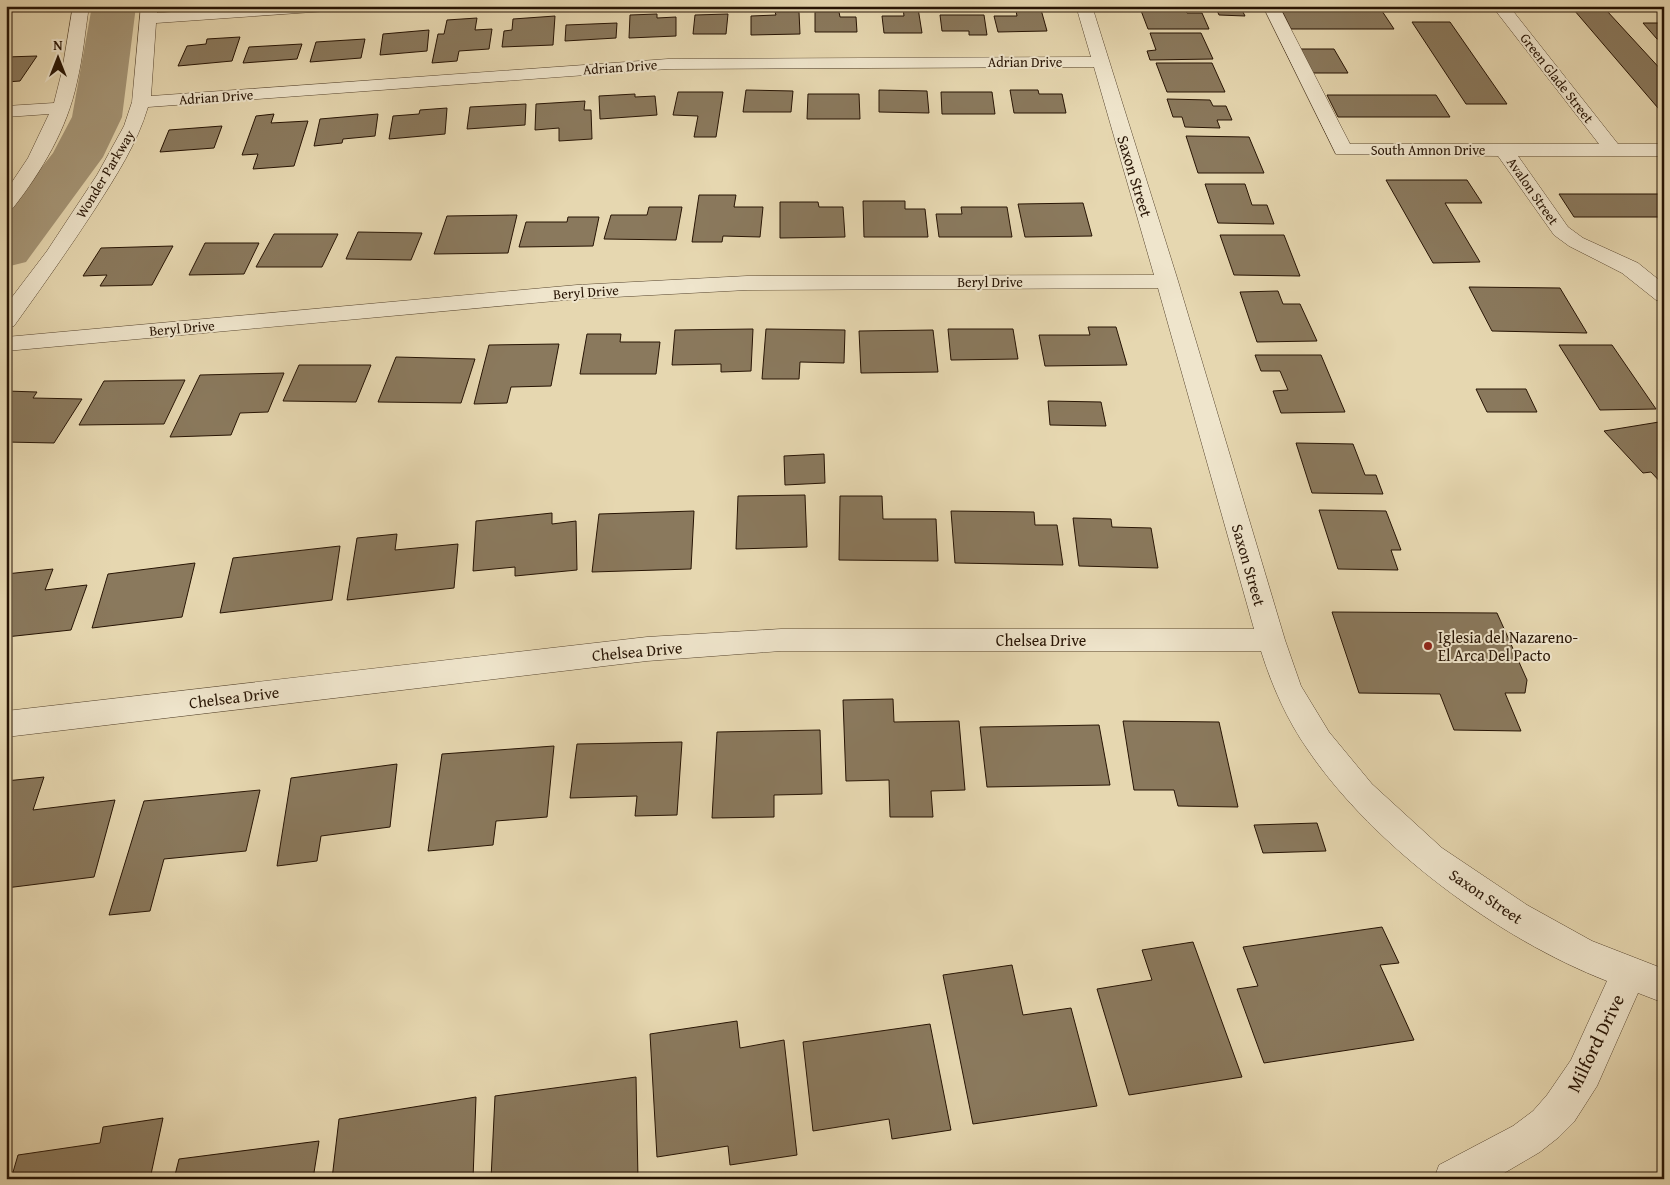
<svg xmlns="http://www.w3.org/2000/svg" width="1670" height="1185" font-family="'Gentium Book Plus',serif">
<rect width="100%" height="100%" fill="#e6d7b0"/>
<filter id="stains"><feTurbulence type="fractalNoise" baseFrequency=".004" numOctaves="4"/><feColorMatrix values="0 0 0 0 .2 0 0 0 0 .09 0 0 0 0 .02 0 0 0 .5 -.17"/></filter>
<radialGradient id="worn" r=".72"><stop offset=".6" stop-color="#630" stop-opacity="0"/><stop offset="1" stop-color="#630" stop-opacity=".3"/></radialGradient>
<g fill="none" stroke-linecap="round" stroke-linejoin="round">
<!-- river -->
<path fill="#a59576" fill-rule="evenodd" d="M92,6H136L122,117L103,157L26,262L6,267V213L53,153L72,117Z"/>
</g>
<!-- building -->
<g fill="#8a795d" stroke="#271404">
<path d="M1015,6H1040L1047,31L998,32L994,16H1017Z"/>
<path d="M1215,6H1240L1245,16L1219,15Z"/>
<path d="M1184,7L1187,13H1202L1209,29H1148L1140,8Z"/>
<path d="M903,8H918L922,33H884L882,16H904Z"/>
<path d="M1574,10L1607,11L1664,73V115Z"/>
<path d="M1282,11H1382L1394,29H1291Z"/>
<path d="M775,12H799L800,34L751,35V16L776,15Z"/>
<path d="M815,12H839L840,17H856L857,32H815Z"/>
<path d="M657,14V18L676,17V36L629,38L630,15Z"/>
<path d="M728,14L726,34H693L695,15Z"/>
<path d="M940,15H984L987,35H969V31H942Z"/>
<path d="M555,16L553,45L502,47L504,31L512,30L513,19Z"/>
<path d="M477,18L475,30L492,29L489,49L459,51L457,61L432,63L438,34H444L447,20Z"/>
<path d="M1412,22H1450L1507,104H1466Z"/>
<path d="M617,23L616,38L565,41L566,25Z"/>
<path d="M1643,23H1664V39H1657Z"/>
<path d="M429,30L427,51L380,55L383,34Z"/>
<path d="M1150,33H1201L1213,59L1150,60L1147,51L1156,50Z"/>
<path d="M240,37L232,61L178,66L187,46L206,44L207,39Z"/>
<path d="M365,39L361,58L310,62L316,42Z"/>
<path d="M302,44L297,59L243,63L249,47Z"/>
<path d="M1300,49H1334L1348,73H1312Z"/>
<path d="M37,56L20,81L6,82V57Z"/>
<path d="M1156,63H1212L1225,92H1167Z"/>
<path d="M746,90L793,91L791,112H743Z"/>
<path d="M879,90L927,91L929,113L879,112Z"/>
<path d="M1010,90H1038L1039,94H1062L1066,113H1014Z"/>
<path d="M678,92H723L716,137H694L698,116L673,115Z"/>
<path d="M941,92H992L995,114H942Z"/>
<path d="M635,94V97L655,96L657,115L600,119L599,96Z"/>
<path d="M808,94H859L860,119H807Z"/>
<path d="M1327,95H1436L1450,117H1338Z"/>
<path d="M1167,99L1210,100L1213,106H1226L1232,120H1217L1220,128L1185,127L1182,117H1173Z"/>
<path d="M585,101L584,110H591L592,139L559,141V128L535,130L536,104Z"/>
<path d="M526,104L525,125L467,129L470,107Z"/>
<path d="M447,108L445,134L389,139L393,116L419,114L420,110Z"/>
<path d="M274,114L271,123L308,121L294,166L253,169L258,154L242,155L256,116Z"/>
<path d="M378,114L375,136L343,139L342,143L314,146L320,119Z"/>
<path d="M222,126L214,148L160,152L169,130Z"/>
<path d="M1186,136L1249,137L1264,173H1198Z"/>
<path d="M1386,180H1467L1482,203H1445L1480,262L1433,263Z"/>
<path d="M1205,184H1245L1252,205H1267L1274,224L1218,223Z"/>
<path d="M1559,194H1664V217H1574Z"/>
<path d="M699,195H736L734,207H763L760,237L723,236L722,242H692Z"/>
<path d="M863,201H905V209H925L928,237H864Z"/>
<path d="M780,202H818L819,207H843L845,237L780,238Z"/>
<path d="M1083,203L1092,236L1025,237L1018,204Z"/>
<path d="M649,207H682L676,240L604,239L611,215H647Z"/>
<path d="M961,207H1007L1012,237H939L936,214H962Z"/>
<path d="M517,215L508,253L434,254L447,216Z"/>
<path d="M568,217H599L593,246L519,247L526,222H567Z"/>
<path d="M358,232L422,233L411,260L346,259Z"/>
<path d="M274,234H338L322,267H256Z"/>
<path d="M1220,235H1284L1300,276L1234,275Z"/>
<path d="M205,243H259L244,274L189,275Z"/>
<path d="M173,246L152,285L100,286L107,275L83,276L101,248Z"/>
<path d="M1469,287L1560,288L1587,333L1492,331Z"/>
<path d="M1278,291L1283,304H1300L1317,341L1257,342L1240,292Z"/>
<path d="M1088,327H1116L1127,365L1045,366L1039,335H1090Z"/>
<path d="M753,329L751,371L721,372V364L672,365L675,330Z"/>
<path d="M766,329L845,330L844,363L800,362L799,379H762Z"/>
<path d="M948,329H1013L1018,359L951,360Z"/>
<path d="M933,330L938,372L861,373L859,331Z"/>
<path d="M587,334H621L620,342H660L656,374H580Z"/>
<path d="M559,344L551,386L511,387L507,403L474,404L489,345Z"/>
<path d="M1559,345H1612L1656,409L1600,410Z"/>
<path d="M1255,355H1321L1345,412L1281,413L1273,391L1288,390L1280,371H1261Z"/>
<path d="M396,357L475,359L461,403L378,402Z"/>
<path d="M299,365H371L356,402L283,401Z"/>
<path d="M284,373L268,412L240,413L231,435L170,437L200,375Z"/>
<path d="M185,380L164,424L79,425L104,381Z"/>
<path d="M1476,389H1526L1537,412H1487Z"/>
<path d="M6,391L37,392L33,398L82,399L54,443L6,442Z"/>
<path d="M1048,401L1101,402L1106,426L1050,425Z"/>
<path d="M1659,422L1664,427V486L1651,472L1643,473L1604,431Z"/>
<path d="M1296,443L1353,444L1365,475H1376L1383,494L1312,493Z"/>
<path d="M824,454L825,483L785,485L784,456Z"/>
<path d="M805,495L807,547L736,549L738,496Z"/>
<path d="M840,496H882L883,519H936L938,561L839,560Z"/>
<path d="M1319,510L1386,511L1401,550H1391L1398,570L1338,569Z"/>
<path d="M694,511L691,569L592,572L599,514Z"/>
<path d="M951,511L1034,512L1035,525H1057L1063,565L955,563Z"/>
<path d="M552,513V524L576,521L577,570L515,576V567L473,571L476,521Z"/>
<path d="M1073,518L1111,519L1112,527L1151,528L1158,568L1079,566Z"/>
<path d="M397,534L395,550L458,544L454,588L347,600L357,538Z"/>
<path d="M340,546L332,600L220,613L233,558Z"/>
<path d="M195,563L182,617L92,628L108,574Z"/>
<path d="M53,569L45,590L87,585L71,630L6,637V574Z"/>
<path d="M1332,612L1497,613L1527,680L1525,693H1505L1521,731L1454,730L1440,694L1359,693Z"/>
<path d="M893,699L894,722L959,721L965,790L931,791L933,817H890L889,780L846,781L843,700Z"/>
<path d="M1123,721L1219,722L1238,807L1178,806L1174,790H1134Z"/>
<path d="M1099,725L1110,785L987,787L980,727Z"/>
<path d="M820,730L822,794L774,795V817L712,818L717,732Z"/>
<path d="M682,742L677,815L635,816L637,796L570,798L577,744Z"/>
<path d="M554,746L547,817L496,821L493,845L428,851L442,754Z"/>
<path d="M397,764L390,827L321,836L317,861L277,866L291,778Z"/>
<path d="M44,777L33,810L115,800L94,877L6,888V781Z"/>
<path d="M260,790L246,851L164,859L150,911L109,915L144,801Z"/>
<path d="M1317,823L1326,851L1263,853L1254,825Z"/>
<path d="M1382,927L1399,963L1380,965L1414,1040L1264,1063L1237,989L1258,986L1243,947Z"/>
<path d="M1193,942L1242,1077L1129,1095L1097,989L1152,980L1142,950Z"/>
<path d="M1012,965L1023,1015L1071,1008L1097,1106L973,1124L943,975Z"/>
<path d="M737,1021L740,1048L784,1040L797,1155L730,1165L728,1146L657,1157L650,1034Z"/>
<path d="M930,1024L951,1130L892,1139L889,1119L813,1131L803,1042Z"/>
<path d="M636,1077L638,1179H585V1176L565,1179H491L495,1096Z"/>
<path d="M476,1097L473,1179H332L339,1119Z"/>
<path d="M163,1118L150,1179H11L18,1155L100,1143L103,1127Z"/>
<path d="M319,1141L313,1179H174L179,1159Z"/>
</g>
<g fill="none" stroke-linecap="round" stroke-linejoin="round">
<defs>
<g id="minor">
<path d="M73,6H89C85,32 83,57 77,82C67,129 42,171 13,208L6,210V191L28,158L49,114L6,117V106L54,103L62,71Z"/>
<path d="M141,6H157V13L256,6H335L327,11L156,23L151,96L668,59L1091,57L1076,6H1092L1178,281L1285,640L1301,686L1329,732L1372,784L1442,848L1527,905L1592,941L1664,969V1003L1638,993L1597,1086L1574,1122L1559,1137L1540,1152L1494,1179H1434L1439,1165L1513,1126L1533,1111L1547,1095L1571,1060L1607,981C1499,939 1374,847 1308,750C1287,720 1272,686 1261,651H781L647,661L6,737V711L647,637L781,629H1254L1158,288L747,290L577,299L6,351V337L577,285L747,276L1154,275L1094,67L668,69L148,107C137,144 116,176 95,209C69,249 42,287 14,326L6,328V305L47,251L97,175L124,126L132,102Z"/>
<path d="M1263,6H1279L1350,144H1599L1492,6H1509L1618,144H1664V156H1518L1568,227L1583,238L1638,263L1664,284V302L1656,300L1622,273L1569,246L1554,235L1498,156L1336,154Z"/>
</g>
</defs>
<!-- minor casing -->
<use href="#minor" stroke="#57452f" stroke-width="1"/>
<!-- minor -->
<use href="#minor" fill="#efe5cc" fill-rule="evenodd"/>
</g>
<!-- markers -->
<circle fill="#8f2418" stroke="#efe5cc" stroke-width="2" cx="1428" cy="646" r="5"/>
<g text-anchor="middle" stroke-width="4" stroke-linejoin="round" paint-order="stroke">
<!-- far-street labels -->
<g font-size="14" fill="#271404" stroke="#efe5cc">
<text x="1025" y="67">Adrian Drive</text>
<text transform="translate(620 67) rotate(-4)" y="5">Adrian Drive</text>
<text transform="translate(1557 78) rotate(52)" y="5">Green Glade Street</text>
<text transform="translate(216 97) rotate(-4)" y="5">Adrian Drive</text>
<text x="1428" y="155">South Amnon Drive</text>
<text transform="translate(105 174) rotate(-59)" y="5">Wonder Parkway</text>
<text transform="translate(1533 191) rotate(55)" y="5">Avalon Street</text>
<text x="990" y="287">Beryl Drive</text>
<text transform="translate(586 292) rotate(-4)" y="5">Beryl Drive</text>
<text transform="translate(182 328) rotate(-5)" y="5">Beryl Drive</text>
</g>
<!-- street labels -->
<g font-size="16" fill="#271404" stroke="#efe5cc">
<text transform="translate(1135 176) rotate(73)" y="6">Saxon Street</text>
<text transform="translate(1249 565) rotate(74)" y="6">Saxon Street</text>
<text x="1041" y="646">Chelsea Drive</text>
<text transform="translate(637 651) rotate(-5)" y="6">Chelsea Drive</text>
<text transform="translate(234 697) rotate(-7)" y="6">Chelsea Drive</text>
<text transform="translate(1486 896) rotate(34)" y="6">Saxon Street</text>
</g>
<!-- poi labels -->
<g font-size="16" fill="#271404" stroke="#efe5cc" text-anchor="start">
<text x="1438" y="643">Iglesia del Nazareno-<tspan x="1438" dy="18">El Arca Del Pacto</tspan></text>
</g>
<!-- near-street labels -->
<g font-size="19" fill="#271404" stroke="#efe5cc">
<text transform="translate(1595 1043) rotate(-64)" y="7">Milford Drive</text>
</g>
</g>
<!-- margin -->
<rect width="1670" height="1185" fill="none" stroke="#e6d7b0" stroke-width="25"/>
<rect x="8" y="8" width="1655" height="1170" fill="none" stroke="#271404" stroke-width="2.5"/>
<rect x="12" y="12" width="1645" height="1160" fill="none" stroke="#271404"/>
<!-- north arrow -->
<g transform="translate(58 58)" stroke="#efe5cc" stroke-width="4" paint-order="stroke">
<path d="M0-4L9 19L0 12L-9 19Z" fill="#271404"/>
<text y="-8" font-size="14" font-weight="bold" text-anchor="middle" fill="#271404">N</text>
</g>
<rect width="100%" height="100%" filter="url(#stains)"/>
<rect width="100%" height="100%" fill="url(#worn)"/>
</svg>
